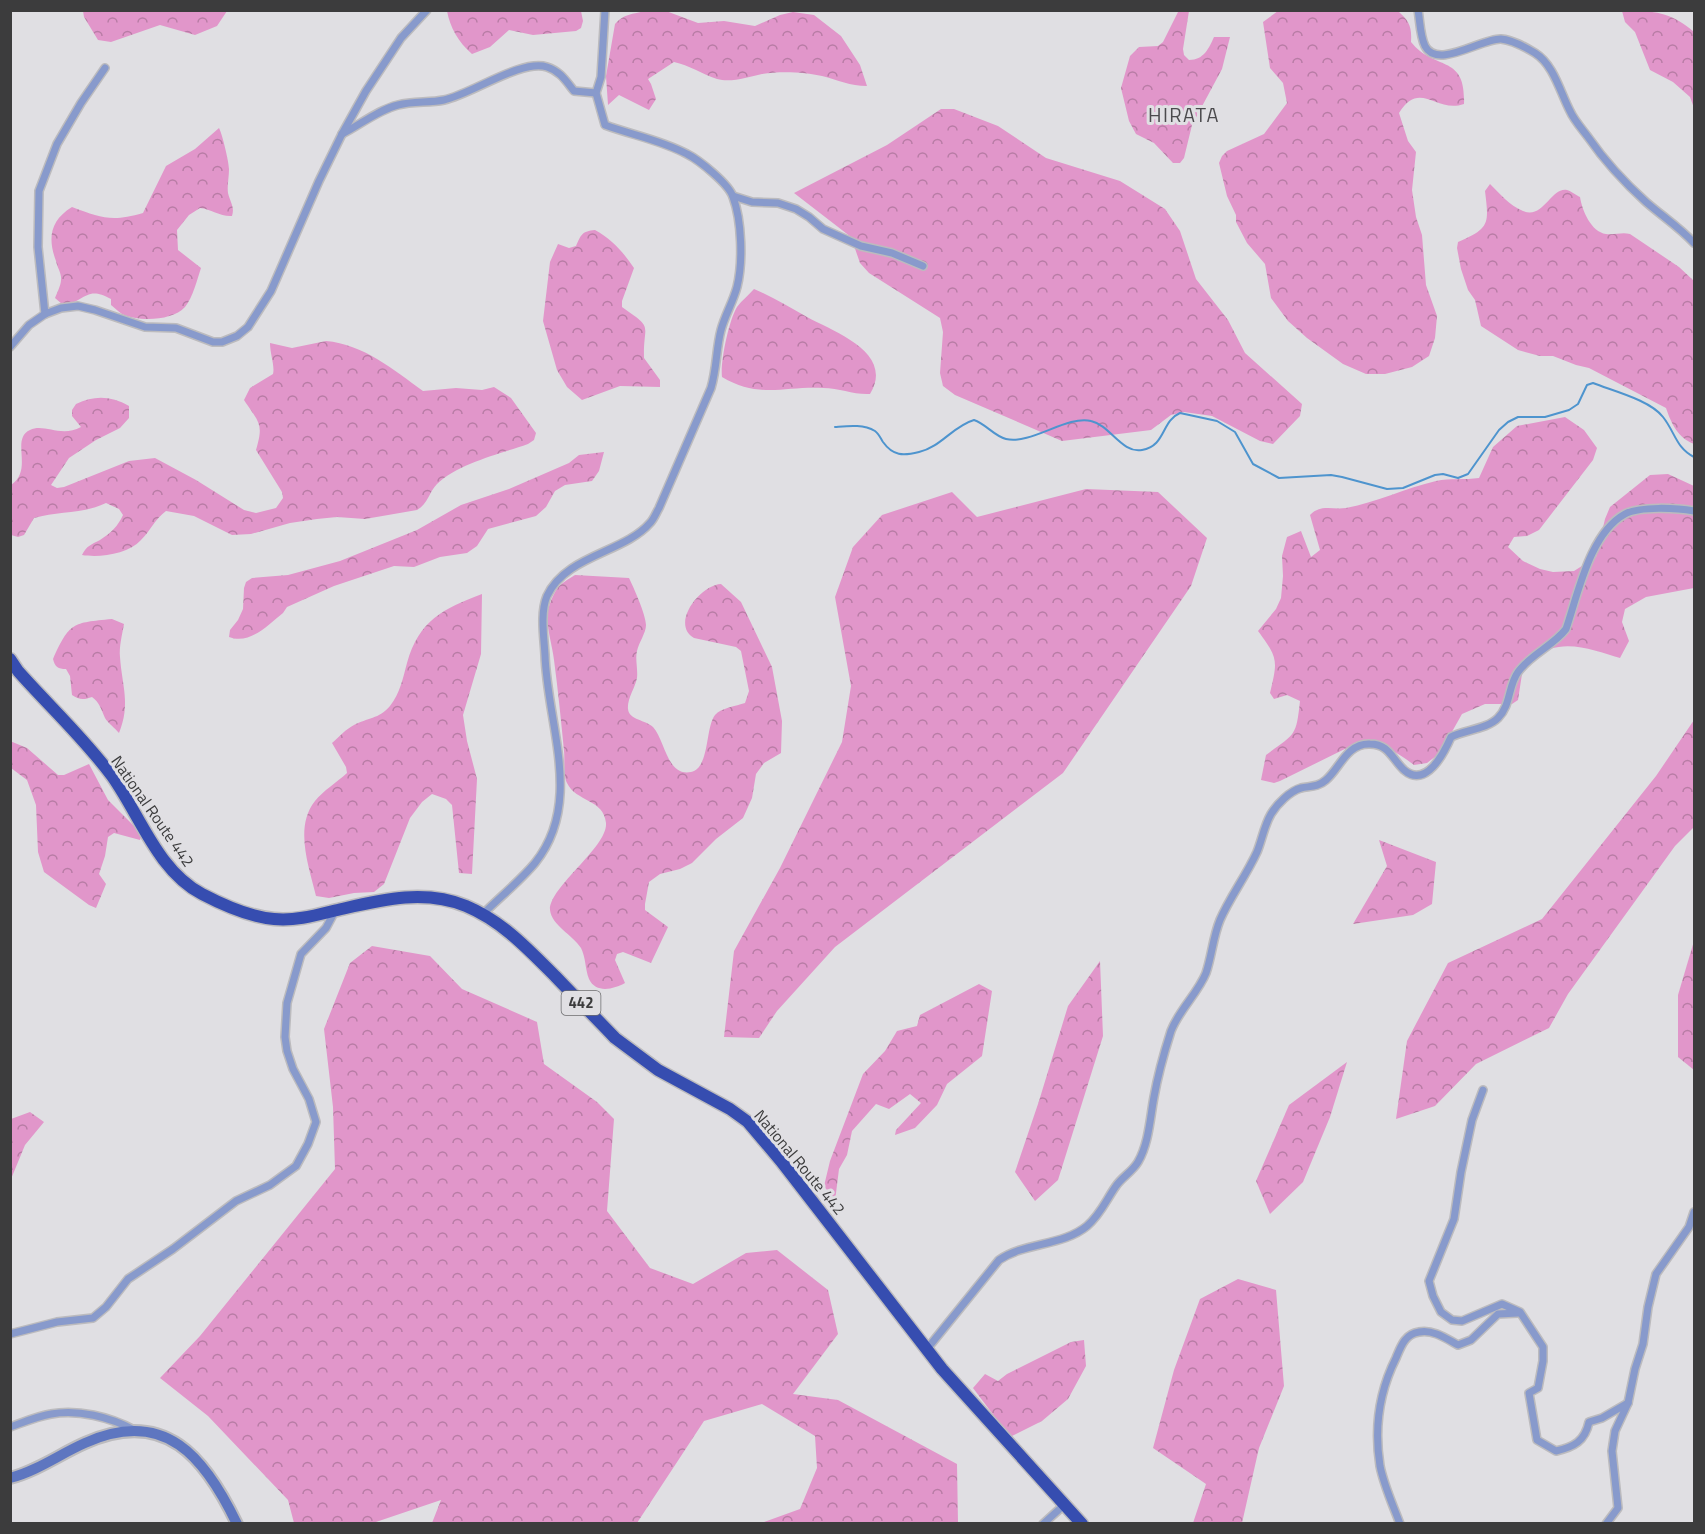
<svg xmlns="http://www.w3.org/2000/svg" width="1705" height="1534" font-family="'Titillium Web',sans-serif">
<defs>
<pattern id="forest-crowns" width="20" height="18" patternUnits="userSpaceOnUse" patternTransform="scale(1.5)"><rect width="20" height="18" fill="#e196ca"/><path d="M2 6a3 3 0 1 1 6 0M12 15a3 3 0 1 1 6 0" fill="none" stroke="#b87ca5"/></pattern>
</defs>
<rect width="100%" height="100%" fill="#e0dfe3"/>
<!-- forest -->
<g fill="url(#forest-crowns)">
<path d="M1179,10L1189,11L1183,49L1184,55L1189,60C1204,60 1209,48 1214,37H1230L1222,69L1192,125L1184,158L1180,163H1173L1154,143L1136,134L1129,121L1121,88L1130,56L1139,47L1158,46L1163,42Z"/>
<path d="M83,11V10L227,11L217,26L195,35L160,25L111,42L98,40L84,17Z"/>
<path d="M447,11H581L583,21L581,28L576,31L533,35L509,30L490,47L472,54C458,42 450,27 447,11Z"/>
<path d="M645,11H666L698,23L724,21L755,26L780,15L793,12L814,15L841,36L860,65L867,86C850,86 838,80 822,76C805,72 780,71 762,74C748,77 731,83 717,79C702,74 689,65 674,62L648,79L651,84L656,99L649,110L619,95L608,105L606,76L615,24C623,14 633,14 645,11Z"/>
<path d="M1278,11H1398C1409,21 1412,26 1411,42C1435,72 1466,53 1464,104C1436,114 1420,79 1399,113L1408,141L1416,152L1412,190L1416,217L1422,235L1426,285L1437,316L1435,338L1429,356L1412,367L1385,374H1366L1343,364L1307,338L1288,321L1271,298L1265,264L1247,243L1236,222V215L1227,196L1219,163L1222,156L1227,151L1264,134L1287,103L1283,83L1270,68L1263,22Z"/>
<path d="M1622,11C1652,10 1671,12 1694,32V108L1690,97L1673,82L1650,70L1635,32L1625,22Z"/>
<path d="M941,109H954L998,126L1046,158L1120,181L1165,209L1180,231L1196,279L1228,320L1245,353L1302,404L1300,416L1273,444L1260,441L1212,416L1184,412L1171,415L1151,430L1062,441L955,395L943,386L940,373L943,332L940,318L869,273L860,263L851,237L794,193L887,145Z"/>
<path d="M219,128C222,133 229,162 229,169C229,177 227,186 228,193C230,202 235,207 232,216C221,217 211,209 200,208L189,215L177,230L178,250L201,268C197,280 193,297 185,307C172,321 139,322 122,314C119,312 115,308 111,305V299C85,284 85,304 62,304L55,298C57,293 61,285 61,280C62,274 57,267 56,261C47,237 51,220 72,207C101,218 112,222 143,213L166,166L195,149Z"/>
<path d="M1490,184C1500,194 1509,205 1523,211C1543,220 1551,187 1567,190C1571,191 1576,195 1580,197C1582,210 1591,232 1606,234C1615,235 1622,232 1630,234L1679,267L1694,281V444C1678,438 1671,423 1666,408L1589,368L1576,365L1553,356H1540L1518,350L1481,326L1475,300L1468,290L1461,269L1457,248L1458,242C1490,228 1489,224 1485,191Z"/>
<path d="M595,230C613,240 623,252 634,268L622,301V307C655,330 643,322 644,358L660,380V387L620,386L582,400L567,387L557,370L543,321L550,262L558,244L569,248L576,246C581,235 582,231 595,230Z"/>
<path d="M754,289C773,297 789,307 807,317C835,332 895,353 870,394C854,395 840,388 823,388C784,386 759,399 722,377C720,362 729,320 737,307C742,300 749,295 754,289Z"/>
<path d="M326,341C363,344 394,370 423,391L456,388L482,390L494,387L511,398L536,433L534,440L528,444C500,454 459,463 437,484C429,492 428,504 417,510L365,519L337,517L317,519L290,523L251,534L232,535L194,516L166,511C155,519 151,530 141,540C128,554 100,558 82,555C86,546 92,544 100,540C111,533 118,526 123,515L119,509L106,503C84,514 58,511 34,518L24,535L18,537L11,535V485C34,470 10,439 30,430C44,423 61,438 81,427L72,416V410L76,404C95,395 111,396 129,406V418L120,428L96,440L69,458L51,485L57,488L64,487L129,461L155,458L196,480L244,510L256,513L276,508L283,498L282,492L256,450C264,423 259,423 244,400L250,388L273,374C275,366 270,354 270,343L292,348Z"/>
<path d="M1565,417L1584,430L1597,448L1593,460L1539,530L1527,536L1514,537L1508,547L1523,561L1540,569L1553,572L1574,571L1596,557L1605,519L1610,507L1650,475L1668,474L1694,486V588L1646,597L1625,609L1622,622L1629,641L1620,658C1599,652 1573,641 1550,649C1542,652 1533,657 1524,661L1518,700L1512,704H1485L1462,714L1440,753L1427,763L1414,765C1397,752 1382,743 1361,741L1280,781L1274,783L1261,780L1266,755C1295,733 1296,738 1300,701L1287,695L1274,699L1270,693C1278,660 1278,658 1258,631L1276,609L1281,598L1283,576L1282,556L1287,537L1301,531L1311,557L1320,550L1310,515C1321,504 1332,510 1346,508C1377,502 1406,488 1436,481C1450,478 1465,480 1479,478L1493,447L1517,426Z"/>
<path d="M604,452L599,471L592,481L565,485L555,491L546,507L536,516L488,529L477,546L467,553L440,557L414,567L394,566L334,586L287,607L283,613C268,625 250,645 229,637L230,630L238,620L243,609L244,588L246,582L252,578L288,575L340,561L417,530L461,505L509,489L569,463L579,455Z"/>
<path d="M1086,489L1158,492L1207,538L1191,586L1063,773L835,947L777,1011L759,1038L724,1037L734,951L780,868L842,742L851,686L835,597L853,547L882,515L952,492L977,517Z"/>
<path d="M575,575L629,578C633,586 646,615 646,625C646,633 639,642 637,651C635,659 638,669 637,678C635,688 627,699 628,709C629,720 646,720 653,727C665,740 667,777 691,772C710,768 705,728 715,715C721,708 736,706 745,703L749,691L741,651L736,647L694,638C670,624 700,585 721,584L741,602L772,667L782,721L781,753L764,763L756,774L752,798L743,818L716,839L692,863L680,869L660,874L649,882L645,904V910L668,927L651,963L623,952L617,954L615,960L625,983C614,989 596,994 589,979C585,969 586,958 581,948C572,934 552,926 550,910C549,887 608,847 606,823C604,799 576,802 567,783C563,775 565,760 564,751C561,720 558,690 554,660C552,645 547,629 547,614C548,608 553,594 557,589C561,583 569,579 575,575Z"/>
<path d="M482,594L481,654L463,715L467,741L477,779L472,874L459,873L452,805L446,799L432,794L422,802L410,818L384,884L374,892L354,893L329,898L316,896C309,867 294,827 315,801C323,791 337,782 347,773L346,767L332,743C339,737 346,729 354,725C367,718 379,719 390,706C400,693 403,678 407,663C419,620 443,609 482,594Z"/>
<path d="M112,619L124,624C122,635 119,647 120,657C122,686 131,704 119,733C115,728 108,723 105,718C101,709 100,703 92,697C84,700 79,700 72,695L70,676L66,669C58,669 55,667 53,659C70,622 72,623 112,619Z"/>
<path d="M1694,720V827L1675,846L1568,994L1549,1028L1476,1064L1435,1106L1396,1119L1407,1041L1448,963L1542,919L1656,776Z"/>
<path d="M10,741L27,748L58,775H64L89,764L108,800L142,834L140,840L114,833L108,837L105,856L99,874L106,884L96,908L89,905L44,872L38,852L36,805L27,780L11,768Z"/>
<path d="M1379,840L1436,862L1432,904L1413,915L1353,924L1387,866Z"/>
<path d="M1694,941V1070L1678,1057V995Z"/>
<path d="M372,946L430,956L462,989L537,1022L544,1064L597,1102L614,1119L607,1211L650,1268L693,1284L746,1253L777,1250L828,1290L838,1334L793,1394L838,1400L957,1464L958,1523H761L800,1509L817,1468L815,1436L762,1404L704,1421L637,1523H432L441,1500L373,1523H294L288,1500L208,1416L160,1378L200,1336L335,1169L333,1107L324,1029L350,963Z"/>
<path d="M1100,961L1103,1036L1058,1180L1035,1201L1015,1172L1039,1101L1068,1006Z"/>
<path d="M979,984L992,991L982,1056L947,1084L937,1105L915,1128L895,1135L896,1130L921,1103L910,1094L889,1109L876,1104L852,1131L847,1155L839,1169L835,1201L824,1186L830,1161L863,1074L885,1051L897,1031L917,1026L920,1015Z"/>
<path d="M1347,1062L1330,1117L1303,1182L1270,1214L1256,1181L1289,1105Z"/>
<path d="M30,1112L44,1122L25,1145L11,1179V1119Z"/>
<path d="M1238,1279L1276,1290L1284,1386L1259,1448L1242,1523H1193L1206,1484L1153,1448L1174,1370L1200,1299Z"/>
<path d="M1084,1340L1086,1366L1068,1399L1042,1421L1010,1437L973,1388L985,1374L998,1381L1007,1374L1071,1342Z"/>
</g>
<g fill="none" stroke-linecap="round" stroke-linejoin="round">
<!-- stream -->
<path stroke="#4e94ce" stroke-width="2" d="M835,427C848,426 863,424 875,431C879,434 881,439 883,442C893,456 903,456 919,452C941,447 953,426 974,420C986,424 994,436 1006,439C1031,445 1067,415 1091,421C1110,425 1122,454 1142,450C1166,446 1161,421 1180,413L1217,421L1235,432L1253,464L1279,478L1331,475L1342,477L1387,489L1403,488L1435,475L1443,474L1458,478L1468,474L1499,430L1508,422L1518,417H1545L1569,410L1578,404L1587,385L1593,383C1613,391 1650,400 1663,417C1675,432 1676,448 1694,457"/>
<defs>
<g id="minor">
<path d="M1418,10C1420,21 1420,36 1425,46C1437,70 1482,38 1501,39C1513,40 1525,47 1535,53C1554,65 1560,92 1570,111C1574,120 1582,129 1588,137C1604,160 1625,183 1646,202C1662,216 1679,227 1694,243"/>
<path d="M342,134C360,125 378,110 398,105C413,101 429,103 444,100C472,94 521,59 547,67C560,71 566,81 574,91L596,93"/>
<path d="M733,196L752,202L778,203L796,209L809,217L823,229L861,246L892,253L923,266"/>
<path d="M45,314L38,247L39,191L57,144L81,103L105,68"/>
<path d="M10,347L29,325L45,314L61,308L78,306L95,310L145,327L176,328L213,342H222L237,336L248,327L271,291L319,181L342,134L366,91L401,38L427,10"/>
<path d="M483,914C500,897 520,881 535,863C584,802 547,724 545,655C544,637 540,613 547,596C566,555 624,553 650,523C654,519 656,513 659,508L711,388C717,368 716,349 721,330C725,315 733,302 737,287C743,263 742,221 733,197C729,184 699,160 687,154C661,140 632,135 605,125L596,93L601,77L605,10"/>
<path d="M1483,1090L1472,1120L1461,1172L1454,1219L1429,1281L1433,1296L1441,1312L1452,1320L1462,1321L1502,1304L1520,1312L1543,1347V1361L1538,1388L1529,1393L1537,1440L1556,1451C1574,1447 1585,1441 1589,1422L1602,1418L1628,1403"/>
<path d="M10,1334L57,1322L93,1318L106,1307L128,1279L173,1249L236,1201L270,1185L296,1166L308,1144L316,1122L309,1099L293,1069L287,1051L285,1037L287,1003L301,954L326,928L335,911"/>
<path d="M927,1349L999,1260C1025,1242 1063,1246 1087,1226C1101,1214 1106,1200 1116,1186C1122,1177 1132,1172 1138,1162C1149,1143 1150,1118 1154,1097C1158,1074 1164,1053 1171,1031C1179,1010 1198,993 1206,973C1212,955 1213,937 1220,920C1230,897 1246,876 1257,852C1262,840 1264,826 1271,814C1277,804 1290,791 1301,788C1311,786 1318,787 1326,780C1340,768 1347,743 1370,744C1389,744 1392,759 1404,770C1426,789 1444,753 1451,737C1465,730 1487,729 1498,718C1511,705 1508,686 1518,672C1531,654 1553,646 1566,629C1578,594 1590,533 1625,514C1640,506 1677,508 1694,511"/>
<path d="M10,1427C24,1422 38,1416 51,1414C78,1409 110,1417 134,1430"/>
<path d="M1043,1524L1064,1505"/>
<path d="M1400,1524C1393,1505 1384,1486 1380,1466C1374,1428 1379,1392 1396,1358C1401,1346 1405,1334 1419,1332C1433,1329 1447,1339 1458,1345L1471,1340L1498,1314L1518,1313"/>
<path d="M1606,1524L1618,1508L1612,1451L1615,1431L1628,1403L1635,1369L1643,1344L1648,1307L1656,1274L1689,1227L1694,1212"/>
</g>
<path id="secondary" d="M10,1478C37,1471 60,1454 85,1443C165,1407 205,1457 237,1524"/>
<path id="trunk" d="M10,659L18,671C49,706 84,738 112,776C140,815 157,870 202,894C223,905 250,917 274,919C294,921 313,916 333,911C377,901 422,888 466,906C502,921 528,949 555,976C575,997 595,1017 615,1038L658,1070L730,1109L748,1122L781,1161L942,1369L1082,1524"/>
</defs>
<!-- minor casing -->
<use href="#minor" stroke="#bcbbbe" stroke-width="10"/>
<!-- secondary casing -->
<use href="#secondary" stroke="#bcbbbe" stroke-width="14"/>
<!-- trunk casing -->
<use href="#trunk" stroke="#bcbbbe" stroke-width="15"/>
<!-- minor -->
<use href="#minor" stroke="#889acc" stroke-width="7"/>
<!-- secondary -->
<use href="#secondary" stroke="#5e76c0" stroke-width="10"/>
<!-- trunk -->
<use href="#trunk" stroke="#364db0" stroke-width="12"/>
</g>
<g text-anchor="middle" stroke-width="6" stroke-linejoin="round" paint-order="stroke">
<!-- shield labels -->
<rect fill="#e0dfe3" stroke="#6d6d6f" stroke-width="1.5" x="561.5" y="991" width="39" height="24" rx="4.5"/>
<g font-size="15" font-weight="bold" fill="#3c3c3d">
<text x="581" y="1008">442</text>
</g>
<!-- street labels -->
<g font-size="16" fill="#3c3c3d" stroke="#e0dfe3">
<text transform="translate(153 811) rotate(55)" y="6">National Route 442</text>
<text transform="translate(800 1162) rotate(50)" y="6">National Route 442</text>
</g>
<!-- quarter labels -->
<g font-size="20" letter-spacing="1.5" fill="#4b4a4d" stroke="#e0dfe3">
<text x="1184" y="122">HIRATA</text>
</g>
</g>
<!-- border -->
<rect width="1705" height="1534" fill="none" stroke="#3c3c3d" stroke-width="24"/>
</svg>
